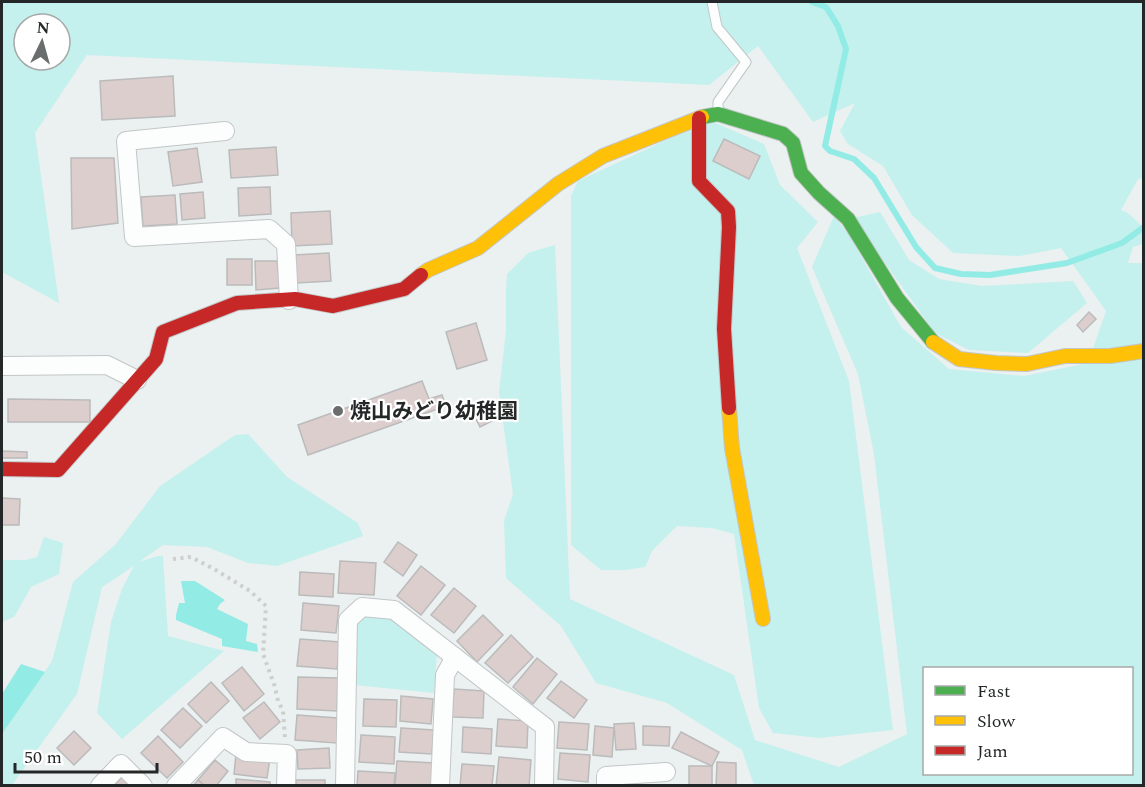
<svg xmlns="http://www.w3.org/2000/svg" width="1145" height="787" font-family="Spectral,'Noto Sans JP',serif">
<rect width="100%" height="100%" fill="#ebf0f0"/>
<!-- green -->
<g fill="#c4f1ed" fill-rule="evenodd">
<path d="M2,2H1143V178L1138,179L1121,210L1128,213L1144,228L1143,244L1133,247L1128,263H1144L1143,785H754L742,750L667,703L596,683L561,626L506,578L504,521L513,494L499,392L506,331V289L507,274L528,253L555,245L570,599L734,675L755,740L839,767L907,734L874,454L858,374L812,267L834,216L849,235L901,327L949,369L1024,376L1088,363L1106,311L1061,248L1020,256L953,253L912,215L883,166L848,144L840,131L855,103L813,122L758,46L709,85L87,55L35,133L59,303L2,272ZM24,24H60V60H24ZM924,668H1132V774H924Z"/>
<path d="M713,122L764,144L780,185L818,222L797,248L849,381L893,730L819,738L773,733L759,708L734,534L712,528L677,526L652,551L645,567L625,570H601L571,545V196L578,181L673,137Z"/>
<path d="M880,212L909,260L939,279L982,286L1073,281L1087,303L1028,353L969,350L935,333L853,218Z"/>
<path d="M248,434L287,477L358,523L363,536L277,566L248,563L207,547L163,545L139,562L157,556H163L168,636L224,651L122,739L97,713L111,622L122,589L134,566L102,587L77,694L12,785L2,786V734L52,661L73,582L116,544L160,486L235,435Z"/>
<path d="M44,537L63,543L59,574L31,587L14,617L2,622V560H26L37,557Z"/>
<path d="M364,614L389,617L437,653L434,693L355,685L353,623Z"/>
</g>
<!-- water -->
<g fill="#92ece5">
<path d="M181,581H195L225,600L220,604L217,609L248,624L246,641L257,644L258,652L222,646V639L176,620V615L179,603H185Z"/>
<path d="M21,664L45,672L2,734V694Z"/>
</g>
<g fill="none" stroke-linecap="round" stroke-linejoin="round">
<!-- stream -->
<path stroke="#92ece5" stroke-width="6" d="M812,2L826,7L838,26L846,49L825,146L830,151L854,159L874,178L916,247L935,268L961,274L990,275L1067,263L1122,243L1144,227"/>
</g>
<!-- building -->
<g fill="#ddcece" stroke="#bbb" stroke-width="1.5">
<path d="M173,76L175,116L102,120L100,81Z"/>
<path d="M724,139L760,156L749,179L713,161Z"/>
<path d="M276,147L278,175L231,178L229,150Z"/>
<path d="M197,148L202,182L173,186L168,152Z"/>
<path d="M71,158H114L118,223L72,229Z"/>
<path d="M270,187L271,214L239,216L238,188Z"/>
<path d="M203,192L205,218L182,220L180,194Z"/>
<path d="M175,195L177,224L143,226L141,197Z"/>
<path d="M330,211L332,244L292,246L291,213Z"/>
<path d="M329,253L331,281L296,283L294,255Z"/>
<rect x="227" y="259" width="25" height="26"/>
<path d="M255,261H277L280,288L256,290Z"/>
<path d="M1089,312L1096,319L1083,332L1077,325Z"/>
<path d="M476,323L487,360L457,369L446,332Z"/>
<path d="M422,381L429,399L442,395L446,406L308,455L298,425Z"/>
<path d="M8,399L90,400V422H8Z"/>
<path d="M486,402L494,420L480,427L471,409Z"/>
<path d="M2,451L27,452V458H2Z"/>
<path d="M2,498L20,499L19,525H2Z"/>
<path d="M398,542L417,555L403,576L384,562Z"/>
<path d="M340,561L376,563L374,595L338,593Z"/>
<path d="M421,566L445,585L421,615L397,596Z"/>
<path d="M300,572L334,574L333,597L299,595Z"/>
<path d="M454,588L476,606L454,633L431,615Z"/>
<path d="M303,603L339,606L336,633L301,630Z"/>
<path d="M483,615L503,635L477,662L457,641Z"/>
<path d="M511,635L533,657L508,683L485,663Z"/>
<path d="M300,639L340,642L337,669L297,666Z"/>
<path d="M537,658L557,674L533,704L513,687Z"/>
<path d="M242,667L264,694L244,711L222,683Z"/>
<path d="M298,677L338,678L337,711L297,709Z"/>
<path d="M561,681L587,700L574,718L547,698Z"/>
<path d="M211,682L229,701L206,723L188,704Z"/>
<path d="M454,689L484,691L483,718L452,717Z"/>
<path d="M401,696L433,699L431,724L400,721Z"/>
<path d="M364,699L397,700L396,727L363,726Z"/>
<path d="M264,702L280,722L260,739L243,718Z"/>
<path d="M183,708L202,726L180,748L161,730Z"/>
<path d="M297,715L338,718L337,743L295,740Z"/>
<path d="M498,719L528,721L527,748L496,746Z"/>
<path d="M559,722L589,724L587,750L557,748Z"/>
<path d="M634,723L636,749L616,750L614,724Z"/>
<path d="M595,726L614,728L612,757L593,755Z"/>
<path d="M643,726L670,727L669,746L643,745Z"/>
<path d="M463,727L492,729L491,754L462,752Z"/>
<path d="M401,728L434,730L432,754L399,752Z"/>
<path d="M74,731L91,748L74,765L57,748Z"/>
<path d="M681,732L719,752L712,766L672,748Z"/>
<path d="M361,735L395,737L394,764L359,762Z"/>
<path d="M158,736L183,762L167,778L141,753Z"/>
<path d="M329,748L330,768L298,769L297,750Z"/>
<path d="M560,753L590,755L588,782L558,779Z"/>
<path d="M236,754L270,758L267,778L234,774Z"/>
<path d="M499,757L531,760L529,786H496Z"/>
<path d="M215,760L228,771L216,786H205L198,780Z"/>
<path d="M397,761L436,763L435,786H395Z"/>
<path d="M717,762L736,763V786H716Z"/>
<path d="M462,764L494,766L492,786H460Z"/>
<rect x="689" y="766" width="23" height="20"/>
<path d="M358,771L395,773L394,786H357Z"/>
<path d="M122,777L131,786H114Z"/>
<path d="M236,779L270,782V786H236Z"/>
<path d="M198,780L205,786H193Z"/>
<rect x="296" y="780" width="29" height="6"/>
</g>
<g fill="none" stroke-linecap="round" stroke-linejoin="round">
<defs>
<path id="lane" d="M712,2L717,27L746,62L718,102V111"/>
<g id="street">
<path d="M225,131L126,141L134,237L269,229L286,244L289,300"/>
<path d="M2,366L107,365L137,380"/>
<path d="M100,786L121,764L143,786"/>
<path d="M176,786L223,737L246,752L287,754L286,786"/>
<path d="M345,786L348,620L362,607L394,610L545,727L544,786"/>
<path d="M440,786L445,675L455,657"/>
<path d="M606,786V776L666,772"/>
</g>
<path id="fast" d="M702,117L718,114L783,134L793,143L801,173L819,193L848,219L897,298L933,342"/>
<g id="slow">
<path d="M421,275L428,270L478,248L558,184L603,156L702,117"/>
<path d="M933,342L959,359L996,363L1027,364L1065,356H1110L1144,351"/>
<path d="M729,408L732,448L763,619"/>
</g>
<g id="jam">
<path d="M699,118V181L728,211L729,227L724,329L729,408"/>
<path d="M2,469L58,470L156,359L163,332L237,303L295,299L333,306L404,289L421,275"/>
</g>
</defs>
<!-- lane casing -->
<use href="#lane" stroke="#c2c6c6" stroke-width="11"/>
<!-- street casing -->
<use href="#street" stroke="#c2c6c6" stroke-width="20"/>
<!-- fast casing -->
<use href="#fast" stroke="#c2c6c6" stroke-width="16"/>
<!-- slow casing -->
<use href="#slow" stroke="#c2c6c6" stroke-width="16"/>
<!-- jam casing -->
<use href="#jam" stroke="#c2c6c6" stroke-width="16"/>
<!-- path -->
<path stroke="#cdcfcf" stroke-width="4" stroke-dasharray="3 4.5" stroke-linecap="butt" d="M173,559L191,557L214,569L250,591L266,606L263,654L275,687L278,701L283,711L285,738"/>
<!-- lane -->
<use href="#lane" stroke="#fcfdfd" stroke-width="9"/>
<!-- street -->
<use href="#street" stroke="#fcfdfd" stroke-width="18"/>
<!-- fast -->
<use href="#fast" stroke="#4caf50" stroke-width="14"/>
<!-- slow -->
<use href="#slow" stroke="#ffc107" stroke-width="14"/>
<!-- jam -->
<use href="#jam" stroke="#c62828" stroke-width="14"/>
</g>
<!-- markers -->
<circle fill="#6a6d6d" stroke="#fff" stroke-width="2" cx="338" cy="411" r="6"/>
<g text-anchor="middle" stroke-width="4.5" stroke-linejoin="round" paint-order="stroke">
<!-- poi labels -->
<g font-size="21" font-weight="bold" fill="#242727" stroke="#fff" text-anchor="start">
<text x="350" y="418">焼山みどり幼稚園</text>
</g>
</g>
<!-- border -->
<rect width="1145" height="787" fill="none" stroke="#242727" stroke-width="6"/>
<!-- legend -->
<rect x="923" y="667" width="210" height="108" fill="#ffffff" stroke="#a7a9a9" stroke-width="1.5"/>
<rect x="935" y="686" width="30" height="9" fill="#4caf50" stroke="#a7a9a9" stroke-width="1.5"/>
<text x="977" y="697" font-size="18" fill="#242727">Fast</text>
<rect x="935" y="716" width="30" height="9" fill="#ffc107" stroke="#a7a9a9" stroke-width="1.5"/>
<text x="977" y="727" font-size="18" fill="#242727">Slow</text>
<rect x="935" y="746" width="30" height="9" fill="#c62828" stroke="#a7a9a9" stroke-width="1.5"/>
<text x="977" y="757" font-size="18" fill="#242727">Jam</text>
<!-- north arrow -->
<g transform="translate(42 42) rotate(5)"><circle r="28" fill="#ffffff" stroke="#a7a9a9" stroke-width="1.5"/>
<path d="M0-4.5L10 22L0 15L-10 22Z" fill="#6a6d6d"/>
<text y="-9" font-size="16" font-weight="bold" text-anchor="middle" fill="#242727">N</text>
</g>
<!-- scale -->
<path d="M15 763v9h142v-9" fill="none" stroke="#242727" stroke-width="3"/>
<text x="24" y="763" font-size="18" fill="#242727" stroke="#ffffff" stroke-width="4.5" paint-order="stroke">50 m</text>
</svg>
